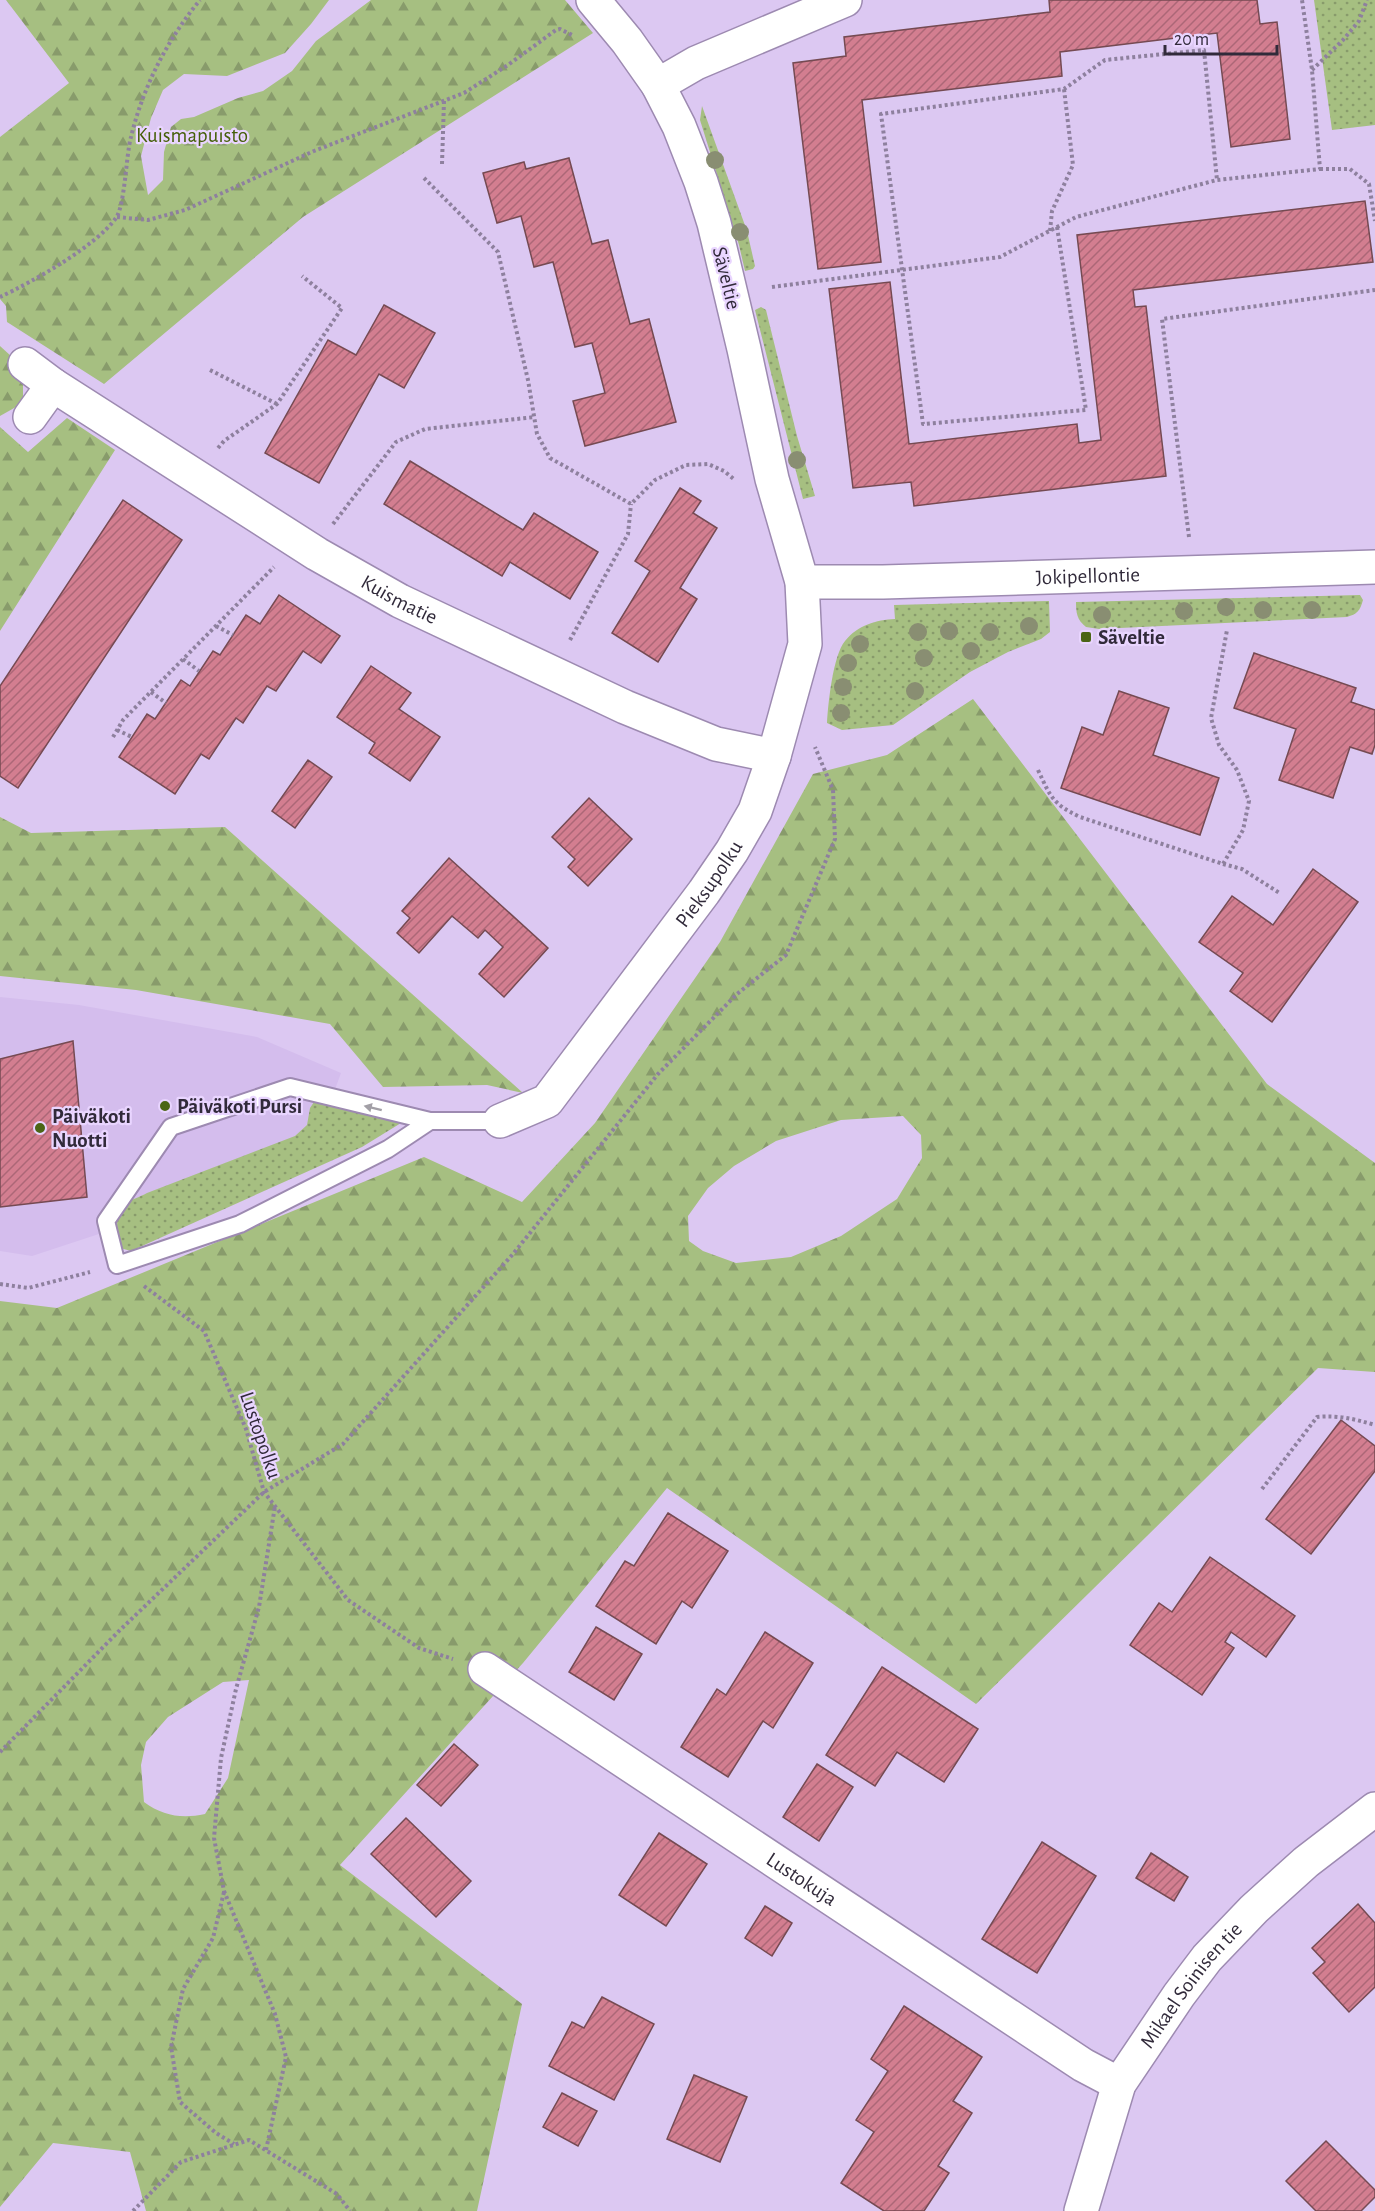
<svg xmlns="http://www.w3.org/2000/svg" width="1375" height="2211" font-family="'Alegreya Sans',sans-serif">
<defs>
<pattern id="grass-dots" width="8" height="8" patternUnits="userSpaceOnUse" patternTransform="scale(1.5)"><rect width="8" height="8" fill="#a6bf81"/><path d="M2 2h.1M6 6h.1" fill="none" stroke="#889b6b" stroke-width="1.8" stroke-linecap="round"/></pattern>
<pattern id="forest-firs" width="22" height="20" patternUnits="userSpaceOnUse" patternTransform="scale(1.5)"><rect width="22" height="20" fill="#a6bf81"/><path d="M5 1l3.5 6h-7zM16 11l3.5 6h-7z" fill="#889b6b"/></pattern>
<pattern id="building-hatch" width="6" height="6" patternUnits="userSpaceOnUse" patternTransform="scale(1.5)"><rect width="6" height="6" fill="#d37e90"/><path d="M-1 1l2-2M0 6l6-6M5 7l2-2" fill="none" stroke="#ac6777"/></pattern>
</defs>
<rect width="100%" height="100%" fill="#dcc8f2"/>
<!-- built -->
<path fill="#d4bded" d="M0,997L79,1005L257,1037L341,1073L317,1139L184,1206L32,1256L0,1251Z"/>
<!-- grass -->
<g fill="url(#grass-dots)">
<path d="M1314,0H1375V125L1332,130Z"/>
<path d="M702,106L747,231L755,266L753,269L745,271L739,245L700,120Z"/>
<path d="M761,307L766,310L797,436L815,496L803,499L755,310Z"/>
<path d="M1360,595L1363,600C1360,611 1357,614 1347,617L1099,629L1086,627C1077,620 1076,613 1076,602Z"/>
<path d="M1049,601L1050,632L1041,639L1008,652L970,672L893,725L842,730L827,723C828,704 833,655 845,641C858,625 876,620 895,619L894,605Z"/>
<path d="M314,1102L342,1104L399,1118L401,1123L362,1147L131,1251L120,1248C117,1236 114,1213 124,1204C130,1200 140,1197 147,1193L295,1136L307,1125L310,1108Z"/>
</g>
<!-- forest -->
<g fill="url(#forest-firs)" fill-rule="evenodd">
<path d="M6,0H329L311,24L285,53L227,76L184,74L163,90L151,118L141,156L148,195L163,180L164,152L171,127L181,119L194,117L238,98L263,91L292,71L316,41L371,0H565L593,33L303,217L104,384L7,322L6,306L0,299V137L69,83Z"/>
<path d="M0,346L23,367V403L0,416Z"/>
<path d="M67,418L115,450L0,631V427L28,452Z"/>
<path d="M973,699L1267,1084L1375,1163V1372L1318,1368L976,1704L667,1488L523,1663L340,1865L522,2004L477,2211H146L130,2152L53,2143L0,2207V1301L57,1308L424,1157L522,1202L595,1123L720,942L813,774L887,755ZM903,1116L921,1135L922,1158L897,1199L841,1236L791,1257L736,1263L703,1251L689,1241L688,1216L708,1188L734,1166L776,1141L841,1120ZM249,1680L228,1778L205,1814C182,1819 163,1816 144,1802L141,1765L146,1742L168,1717L223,1682Z"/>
<path d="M0,817L31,833L225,827L523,1093L487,1085L383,1087L330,1024L136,990L0,976Z"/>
</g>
<!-- building -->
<g fill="url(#building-hatch)" stroke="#754a52" stroke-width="1.5">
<path d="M1049,0H1257L1260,24L1277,22L1290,139L1231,147L1217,33L1060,52L1062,76L862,100L881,262L818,269L793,63L846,56L844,37L1050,12Z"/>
<path d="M569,158L592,244L608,240L630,324L649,319L676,422L585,446L573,401L605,393L592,343L575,347L553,262L534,267L521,216L497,223L483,173L524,162L526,169Z"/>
<path d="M1365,201L1373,262L1133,290L1135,307L1146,306L1166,476L914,506L911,482L853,488L829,289L890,282L909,444L1077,424L1079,443L1101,440L1077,235Z"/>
<path d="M384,305L435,333L404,388L379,374L319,483L265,453L328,340L356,355Z"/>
<path d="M410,461L523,530L534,513L598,552L570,599L510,562L502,576L384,504Z"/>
<path d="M680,488L701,501L693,513L717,528L680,588L697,599L658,662L612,633L650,571L635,561Z"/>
<path d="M123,500L182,540L18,788L0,776V686Z"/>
<path d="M279,595L340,636L321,663L303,651L276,691L267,686L243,723L236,718L209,759L201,754L175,794L119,757L147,714L155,719L181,680L190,686L213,651L220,655L246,615L260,624Z"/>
<path d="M1254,653L1356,688L1351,702L1375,710V745L1372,754L1350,747L1333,798L1279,780L1296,729L1234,708Z"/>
<path d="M371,666L411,693L399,709L440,737L410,781L369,753L375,743L337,717Z"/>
<path d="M1119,691L1169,708L1153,755L1219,778L1200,835L1061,788L1082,727L1103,735Z"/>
<path d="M308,760L332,777L295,828L272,811Z"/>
<path d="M589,798L632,839L588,886L568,867L575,859L552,837Z"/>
<path d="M449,858L548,948L504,997L479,974L503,947L485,930L478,938L452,916L419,953L397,933L410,918L402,911Z"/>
<path d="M1313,869L1358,902L1272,1022L1230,991L1243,973L1199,942L1232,896L1273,925Z"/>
<path d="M73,1041L87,1197L0,1207V1059Z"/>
<path d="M1341,1420L1375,1446V1471L1311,1554L1266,1519Z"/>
<path d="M668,1513L728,1551L692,1608L682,1601L656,1644L596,1606L625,1561L634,1566Z"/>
<path d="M1210,1557L1295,1616L1266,1657L1231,1632L1225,1642L1234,1648L1202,1695L1130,1645L1159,1603L1172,1612Z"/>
<path d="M596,1627L642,1654L614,1700L569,1672Z"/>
<path d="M765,1632L813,1663L773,1728L763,1721L728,1777L681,1747L717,1689L726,1695Z"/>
<path d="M882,1667L978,1729L944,1782L897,1752L875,1786L826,1755Z"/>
<path d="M454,1744L478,1765L441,1806L417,1785Z"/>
<path d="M817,1764L853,1787L819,1841L783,1817Z"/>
<path d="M406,1818L471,1881L436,1917L371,1854Z"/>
<path d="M659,1833L707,1864L666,1926L619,1895Z"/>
<path d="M1042,1842L1096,1876L1037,1973L982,1939Z"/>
<path d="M1151,1853L1188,1877L1174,1901L1136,1878Z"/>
<path d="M1358,1904L1375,1923V1987L1349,2012L1313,1973L1325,1962L1312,1948Z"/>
<path d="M765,1906L792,1923L772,1956L745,1938Z"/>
<path d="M602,1997L654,2024L614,2100L549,2066L572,2022L584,2028Z"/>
<path d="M904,2006L982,2057L953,2101L972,2113L938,2166L949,2173L924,2211H884L841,2183L874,2132L856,2120L888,2071L871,2059Z"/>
<path d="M694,2075L747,2097L720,2162L667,2139Z"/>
<path d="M562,2093L597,2111L578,2146L543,2127Z"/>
<path d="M1326,2141L1375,2190V2197L1361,2211H1316L1286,2181Z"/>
</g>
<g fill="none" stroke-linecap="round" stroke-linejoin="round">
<defs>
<path id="lane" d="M430,1121L388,1149L240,1224L117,1265L106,1221L171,1127L290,1087L430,1121H500"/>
<g id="street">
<path d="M658,85L696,63L845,0"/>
<path d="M25,364L53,385"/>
<path id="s1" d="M30,417L53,385L317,554L400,601L625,707L716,744L774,756"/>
<path id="s2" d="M802,582H883L1375,567"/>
<path id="s3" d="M500,1121L547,1101L704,892L732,851L755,811L774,756L805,644L802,582L772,479L744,349L714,223L701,182L679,126L658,85L627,41L593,0"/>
<path id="s4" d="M485,1669L1083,2065L1119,2084"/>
<path id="s5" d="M1081,2211L1119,2084L1179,1995L1207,1958L1254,1909L1306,1862L1375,1809"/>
</g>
</defs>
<!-- lane casing -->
<use href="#lane" stroke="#9d8ab1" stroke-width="20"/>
<!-- street casing -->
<use href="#street" stroke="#9d8ab1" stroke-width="36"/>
<!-- path -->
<g stroke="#8e809e" stroke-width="4" stroke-dasharray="3 3" stroke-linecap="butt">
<path d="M1312,70L1343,40L1359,21L1367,0"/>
<path d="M442,164L444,101"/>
<path d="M1320,169H1350L1369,184L1375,221"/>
<path d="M424,178L498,252L528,380L537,434L550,458L631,504L655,480L686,465L708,464L724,471L735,480"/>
<path d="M117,217L148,220L185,210L314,151L464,93L508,65L556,30L560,29L574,36"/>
<path d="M1057,227L1086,410L923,424L881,114L1064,89L1105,60L1204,50L1217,180"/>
<path d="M1050,231L1052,211L1073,165L1064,89"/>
<path d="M772,287L1000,257L1076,217L1217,180L1320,169L1312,70L1302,0"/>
<path d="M0,297C32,282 95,247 116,218C125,205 126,155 131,137C143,87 167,40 200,0"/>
<path d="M210,370L277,404"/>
<path d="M218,448L224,441L277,404L342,308L302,276"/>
<path d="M333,524L396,442L425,429L535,417"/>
<path d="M1189,537L1162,319L1375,290"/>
<path d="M216,626L233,635"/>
<path d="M570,640L628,534L631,504"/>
<path d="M183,659L199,671"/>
<path d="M151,692L166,703"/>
<path d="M117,730L132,737"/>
<path d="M113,737L123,720L274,567"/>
<path d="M1038,770C1051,798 1053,804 1080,817L1223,864L1243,830L1249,801L1237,770L1219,745L1211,718L1227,630"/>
<path d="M1223,864L1242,869L1281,894"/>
<path d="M0,1284L28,1288L90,1272"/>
<path d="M144,1286L204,1331L246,1429L264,1492L348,1600L419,1648L453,1659"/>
<path d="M1262,1489L1317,1417C1338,1415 1355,1419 1375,1425"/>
<path d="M0,1752L119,1631L264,1492L343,1444L513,1254L658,1074L737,994L786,955L835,839L833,790L815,747"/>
<path d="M224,1892L213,1938L183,1989L171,2047L180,2102L216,2133L234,2144"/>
<path d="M266,2150L286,2057L275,2014L224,1891L214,1838L221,1758L236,1689L259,1607L275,1506"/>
<path d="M133,2211L181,2162L249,2140L337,2194L350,2211"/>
</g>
<!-- lane -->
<use href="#lane" stroke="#fff" stroke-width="16"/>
<!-- street -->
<use href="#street" stroke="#fff" stroke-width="33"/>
</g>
<!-- trees -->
<g fill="#898e72">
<circle cx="715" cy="160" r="9"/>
<circle cx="740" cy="232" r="9"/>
<circle cx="797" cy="460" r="9"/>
<circle cx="1226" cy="607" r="9"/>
<circle cx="1263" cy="610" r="9"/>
<circle cx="1312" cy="610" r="9"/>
<circle cx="1184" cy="611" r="9"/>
<circle cx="1102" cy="615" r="9"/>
<circle cx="1029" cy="626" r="9"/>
<circle cx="949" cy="631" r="9"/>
<circle cx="918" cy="632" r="9"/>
<circle cx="990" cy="632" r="9"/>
<circle cx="860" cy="644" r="9"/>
<circle cx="971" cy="651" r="9"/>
<circle cx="924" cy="658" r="9"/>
<circle cx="848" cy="663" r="9"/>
<circle cx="843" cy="687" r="9"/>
<circle cx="915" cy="691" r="9"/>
<circle cx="841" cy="713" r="9"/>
</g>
<!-- one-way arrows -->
<defs><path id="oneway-solid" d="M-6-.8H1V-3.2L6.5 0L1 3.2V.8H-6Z" transform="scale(1.5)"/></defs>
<use fill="#a29fa6" href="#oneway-solid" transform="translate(373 1108) rotate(-166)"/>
<!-- markers -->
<g fill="#4b6516" stroke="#e9d5ff" stroke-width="2">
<rect x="1080" y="631" width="12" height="12" rx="3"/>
<circle cx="165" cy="1106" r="6"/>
<circle cx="40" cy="1128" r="6"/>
</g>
<g text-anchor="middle" stroke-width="4.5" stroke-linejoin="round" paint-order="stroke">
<!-- park labels -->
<g font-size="21" fill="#455f09" stroke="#e9d5ff">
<text x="192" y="142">Kuismapuisto</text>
</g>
<!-- street labels -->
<g font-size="21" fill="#312a3a" stroke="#e9d5ff">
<text transform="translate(727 278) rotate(76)" y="7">Säveltie</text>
<text dy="7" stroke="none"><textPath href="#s2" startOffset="286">Jokipellontie</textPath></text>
<text dy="7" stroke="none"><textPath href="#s1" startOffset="447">Kuismatie</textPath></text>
<text dy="7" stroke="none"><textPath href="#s3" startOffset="322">Pieksupolku</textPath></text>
<text transform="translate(261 1435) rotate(71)" y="7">Lustopolku</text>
<text dy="7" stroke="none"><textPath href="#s4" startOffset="380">Lustokuja</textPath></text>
<text dy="7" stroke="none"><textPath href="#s5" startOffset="255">Mikael Soinisen tie</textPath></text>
</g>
<!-- poi labels -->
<g font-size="21" font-weight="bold" fill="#312a3a" stroke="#e9d5ff" text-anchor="start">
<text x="1098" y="644">Säveltie</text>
<text x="177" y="1113">Päiväkoti Pursi</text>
<text x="52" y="1123">Päiväkoti<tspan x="52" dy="24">Nuotti</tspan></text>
</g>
</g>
<!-- scale -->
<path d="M1165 45v9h112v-9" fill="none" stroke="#312a3a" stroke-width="3"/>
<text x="1174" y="45" font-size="18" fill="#312a3a" stroke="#e9d5ff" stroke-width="4.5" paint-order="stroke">20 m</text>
</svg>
